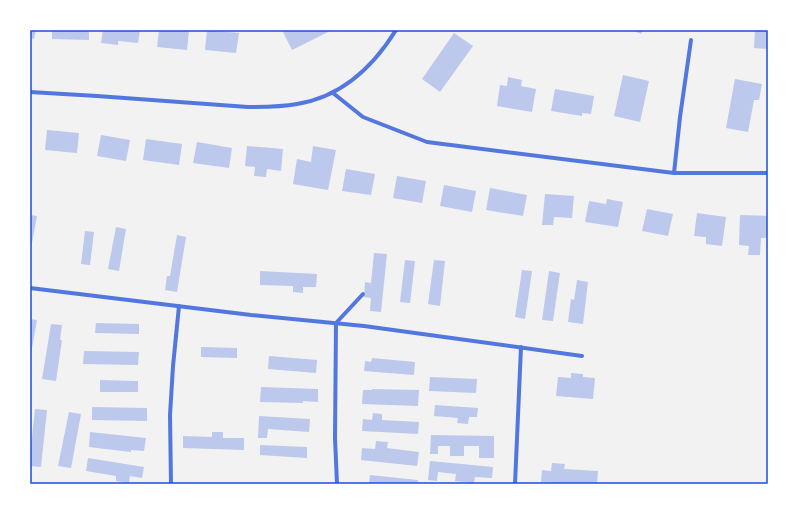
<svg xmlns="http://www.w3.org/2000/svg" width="798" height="514" font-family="'Archivo Narrow',sans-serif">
<rect width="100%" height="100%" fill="#f2f2f2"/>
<!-- building -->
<g fill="#bdc9ec">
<path d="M30,30H36L34,39L30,38Z"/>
<path d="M52,30H89V40L52,39Z"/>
<path d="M103,30H140L138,43L118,41V45L101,43Z"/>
<path d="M159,30H189L187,50L157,47Z"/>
<path d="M207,30L239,33L236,53L205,50Z"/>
<path d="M282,30H332L292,50Z"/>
<path d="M631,30H643L641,34Z"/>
<path d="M755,30H768V49L754,48Z"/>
<path d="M454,33L473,46L440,92L422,79Z"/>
<path d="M623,75L649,81L640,122L614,116Z"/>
<path d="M508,77L522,80L521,86L536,89L532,112L497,106L500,85L507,86Z"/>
<path d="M735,79L762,84L759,100H754L748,132L726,128Z"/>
<path d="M555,89L594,96L591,114L582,113V116L551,111Z"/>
<path d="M47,130L79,133L77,153L45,150Z"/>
<path d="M101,135L130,140L126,161L97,156Z"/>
<path d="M146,139L182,144L179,165L143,160Z"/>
<path d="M197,142L232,148L229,168L193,163Z"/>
<path d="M247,146L283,149L281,171L267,169L266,177L254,176L255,167L245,166Z"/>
<path d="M313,146L336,150L328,190L293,184L297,159L311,162Z"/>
<path d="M346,169L375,174L371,195L342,191Z"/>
<path d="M397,176L426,181L422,203L393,198Z"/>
<path d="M444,185L476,191L472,212L440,206Z"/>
<path d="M490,188L527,195L523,216L486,210Z"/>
<path d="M545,194L574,196L572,218L554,217L553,225H542Z"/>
<path d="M607,199L623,202L618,227L585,222L589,201L606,204Z"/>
<path d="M647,209L673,214L668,236L642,231Z"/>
<path d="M697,213L726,217L722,246L706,244V237L694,236Z"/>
<path d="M30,215L37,216L31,248H30Z"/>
<path d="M740,215L768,216V238H761L760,255H748L749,246L739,245Z"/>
<path d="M116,227L126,229L119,271L108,269Z"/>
<path d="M85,231L94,232L90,265L81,264Z"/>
<path d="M177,235L186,237L177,292L165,290L167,276H170Z"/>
<path d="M374,253L387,254L381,312L370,311L371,298L364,297L365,282L371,283Z"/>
<path d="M405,260L415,261L410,303L400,302Z"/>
<path d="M434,260L445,261L440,306L428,304Z"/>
<path d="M522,270L532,271L525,319L515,317Z"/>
<path d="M260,271L317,274L316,287H303V293L293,292V286L260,285Z"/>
<path d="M549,271L560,273L553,321L542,320Z"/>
<path d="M577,280L588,282L583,324L568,322L571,299L574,300Z"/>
<path d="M30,319L37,320L31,354H30Z"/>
<path d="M96,323L139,324V334L95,333Z"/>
<path d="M51,324L62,325L60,340H62L56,381L42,379Z"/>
<path d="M201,347L237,348V358L201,357Z"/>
<path d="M84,351L139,352L138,365L83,364Z"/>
<path d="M269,356L317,360L316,373L268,369Z"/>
<path d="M372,358L415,362L414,375L364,371L365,361L371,362Z"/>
<path d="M571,373L583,374V377L595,378L593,399L556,396L558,377L571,378Z"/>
<path d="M430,377L477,379L476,393L429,391Z"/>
<path d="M100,380L138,381V392H100Z"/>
<path d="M261,387L318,389V402L303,401V403L260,402Z"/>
<path d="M372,389L419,390L418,406L362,404L363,390H372Z"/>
<path d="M435,405L478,408L477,417H469L468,424L457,423L458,418L434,416Z"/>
<path d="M92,407L147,408V421L92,420Z"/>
<path d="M35,409L47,410L41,467L30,466V455Z"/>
<path d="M69,412L81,414L71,468L58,466Z"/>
<path d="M373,413L382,414V420L419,422L418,434L362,431L363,419L372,420Z"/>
<path d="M259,416L310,419L309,432L268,429L267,438H258Z"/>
<path d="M90,432L146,438L144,451L131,450V452L89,447Z"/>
<path d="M212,432H223V438H244V450L183,448V436L212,437Z"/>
<path d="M431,435L494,436V458H479V446H464V456H450V446H438V454H430Z"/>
<path d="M376,441L388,442L387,448L419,452L417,466L361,460L362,448L375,449Z"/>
<path d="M260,445L307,447V458L260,455Z"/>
<path d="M88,458L144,467L142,478L130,476L129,483L116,481V476L86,471Z"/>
<path d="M430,461L493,467L492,478L475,477L474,483L455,481L456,474L438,472L437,481L428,480Z"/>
<path d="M552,463L565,464L564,469L598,471L597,484H569L541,482L542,470L551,471Z"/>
<path d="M370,475L418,480V484H369Z"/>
</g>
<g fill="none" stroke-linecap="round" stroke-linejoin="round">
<!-- minor -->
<g stroke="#5277de" stroke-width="4">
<path d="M30,92L97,96L248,107C264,107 281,107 297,104C341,97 373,67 396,30"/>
<path d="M333,93L363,117L427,142L674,173H768"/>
<path d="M674,173L680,117L691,40"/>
<path d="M30,288L251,315L364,326L582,356"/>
<path d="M171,484L170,415L173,366L179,306"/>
<path d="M337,484L335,438L336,323L363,294"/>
<path d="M515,484L521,347"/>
</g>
</g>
<!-- border -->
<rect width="798" height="514" fill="none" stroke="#ffffff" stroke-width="62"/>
<rect x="31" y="31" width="736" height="452" fill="none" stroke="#1d4ed8" stroke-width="1.5"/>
</svg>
